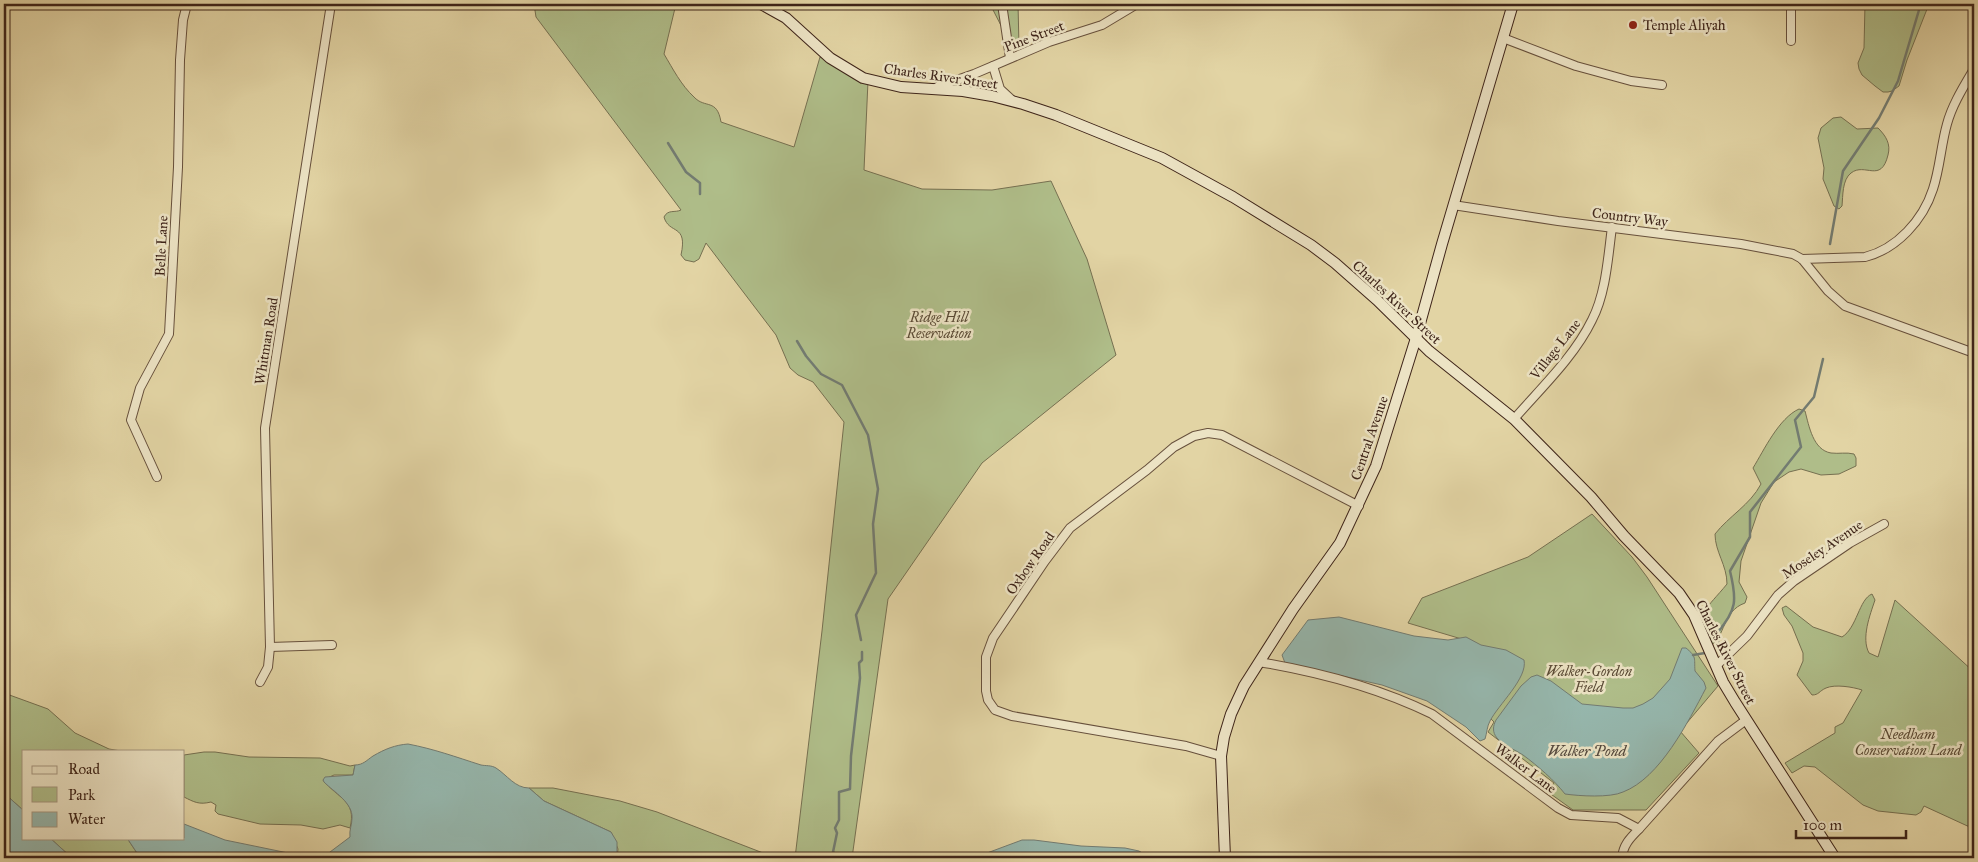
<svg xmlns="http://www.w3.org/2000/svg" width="1978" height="862" font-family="'IM FELL Great Primer',serif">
<rect width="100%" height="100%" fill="#e2d4a4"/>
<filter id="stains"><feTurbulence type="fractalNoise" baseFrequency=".004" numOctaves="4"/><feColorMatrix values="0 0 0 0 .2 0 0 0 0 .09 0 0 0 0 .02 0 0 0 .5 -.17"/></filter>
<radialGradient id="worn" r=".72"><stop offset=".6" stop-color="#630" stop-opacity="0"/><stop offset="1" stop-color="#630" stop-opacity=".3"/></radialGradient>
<!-- green -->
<g fill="#afbd89" stroke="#767051">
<path d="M534,4H676L664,54C673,69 681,85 694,97C705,109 717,98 721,122L794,147L820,57L868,81L864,170L922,189L992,190L1051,181L1087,259L1116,355L982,463L888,599L852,858H795L822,631L844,422L813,382L798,375L790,368L776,335L706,243L699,259L694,262L685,260L681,255C688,223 669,235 664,217C668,209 675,213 681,210L536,17Z"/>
<path d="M990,4H1018L1019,47L1013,49Z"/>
<path d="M1865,4H1929L1907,60L1899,86L1892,91L1888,92H1883L1875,86L1862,75L1859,69L1858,63L1864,48Z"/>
<path d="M1841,117L1857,129L1878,128C1886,136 1891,144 1888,155C1881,184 1865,162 1851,173C1842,180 1843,196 1842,206L1839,209L1834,206L1823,179L1824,168L1818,138L1821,128L1833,118Z"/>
<path d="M1799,409L1805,411C1809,426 1813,450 1831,453C1839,454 1846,452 1854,454L1856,458V466L1839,474L1821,475L1801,469L1789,472L1774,482L1761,503L1741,561L1739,582L1747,597L1745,603C1722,611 1725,638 1711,645C1696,610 1706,610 1727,584C1727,565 1715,552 1715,534C1729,516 1750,505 1761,484L1753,468C1764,450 1779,418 1799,409Z"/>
<path d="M1592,514L1632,557L1647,577L1718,686L1680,731L1699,753L1646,810H1573L1548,792L1554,783L1488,732L1494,722L1435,662L1465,640L1408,623L1422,598L1528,557Z"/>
<path d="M1872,594L1875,600C1870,615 1861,638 1869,653L1878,657L1895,600L1974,672V829L1924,806L1921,812L1916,815L1878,811L1863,805L1815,767L1804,766L1792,773L1785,763L1835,733V727L1843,723L1862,690C1853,687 1835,684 1826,688C1819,691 1819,695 1812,695L1797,675L1803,661V653L1792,626L1784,615L1782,608L1786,606L1813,627L1842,637C1857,628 1859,599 1872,594Z"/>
<path d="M4,693L48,709L75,733L109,749L121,751H24V811L4,793Z"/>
<path d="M204,752H215L249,757L320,758L350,766L355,765L353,775H334L323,780C338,799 357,800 350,828L340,825L323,829L301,825L260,824L218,814L215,811L216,805L211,802C199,805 194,802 184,797V755Z"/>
<path d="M529,788H553L620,801L657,812L776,858H617L618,849L611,832L544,801Z"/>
<path d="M50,838H127L139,856L148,858H72Z"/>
</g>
<!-- water -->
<g fill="#96b7ad" stroke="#737c72">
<path d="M1339,617L1414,636L1448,640L1466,637L1481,645L1506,650L1524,660C1528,678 1498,705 1490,721C1487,726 1487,733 1485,739L1480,741L1466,727L1427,701L1382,685L1285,663L1282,655L1308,620Z"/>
<path d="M1682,648H1686C1697,657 1694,658 1695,671L1704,682L1706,688C1688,722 1660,778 1623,792C1610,798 1579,796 1565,794C1554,780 1538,766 1523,755C1514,749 1504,746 1497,738C1492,732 1493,726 1496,720L1521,686L1531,677L1537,675L1551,681L1582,704L1623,708H1633L1643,704L1653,698L1670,679Z"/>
<path d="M408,744C434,749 456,757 481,765C486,766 491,765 496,768C507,775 515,788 529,788L544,801L611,832L617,842V858H148L139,856L127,838H184V824L225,840L293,854L326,855L350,837C349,830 352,825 352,818C353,803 334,792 324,782L323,780L325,777L353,775L355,765C363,765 367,760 373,756C385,749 395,745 408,744Z"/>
<path d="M4,793L24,811V838H50L72,858H4Z"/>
<path d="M1022,840H1034L1081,846L1125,848L1139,851L1150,858H964L987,853Z"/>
</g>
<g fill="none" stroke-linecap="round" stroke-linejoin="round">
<!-- stream -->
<g stroke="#737c72" stroke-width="2.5">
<path d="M668,143L686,172L700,183V194"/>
<path d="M1830,244L1843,171L1879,118L1898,81L1919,10L1918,4"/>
<path d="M797,341L806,356L821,374L842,385L868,435L878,489L873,524L876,573L856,615L861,640"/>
<path d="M1719,649L1717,633C1737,610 1737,600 1730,571L1750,537V512L1801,447L1795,420L1814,397L1823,359"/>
<path d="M1693,655L1705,653"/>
<path d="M842,858L833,852L837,833L835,828L839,820V792L850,789L851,756L860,678L859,663L862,660V652"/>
</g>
<defs>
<g id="street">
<path d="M1002,4L1010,58"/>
<path d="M1791,4V41"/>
<path d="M1503,38L1576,66L1631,81L1662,85"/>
<path d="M993,66L1000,89L1013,101"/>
<path d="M937,87L974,74L1049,42L1102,25L1137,4"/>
<path d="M1453,205L1558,221L1741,244L1793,254L1802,259L1828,291L1845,306L1974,353"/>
<path d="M1802,259L1865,257C1897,249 1923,220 1933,189C1940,168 1941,145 1947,124C1952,105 1964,86 1974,69"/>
<path d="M1514,419C1541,388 1574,357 1592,320C1606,293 1608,257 1612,227"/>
<path d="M157,477L131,420L140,388L169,334L178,167L180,60L183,20L187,4"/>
<path d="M270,647L332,645"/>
<path d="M1259,662C1319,672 1377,687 1432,714L1558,808L1571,815L1618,818L1639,829L1718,741L1746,720"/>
<path d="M1717,665L1747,636L1778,595L1794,581L1850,543L1884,524"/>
<path d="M260,682L268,667L270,647L265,428L331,4"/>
<path d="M1221,756L1186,746L1012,716L995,710L988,700L986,691V657L993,638L1045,561L1070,528L1147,470L1174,447L1194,436L1208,433L1222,435L1359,506"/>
<path d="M1622,858C1623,845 1630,838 1639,829"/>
</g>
<g id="secondary">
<path d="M761,4L786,18L830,58L863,78L901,87L963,91L992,96L1023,104L1056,115L1162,158L1233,197L1311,245L1335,263L1377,300L1429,351L1514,419L1591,497L1624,536L1679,593L1694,615L1723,682L1735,702L1835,858"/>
<path d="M1225,858L1221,756L1224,737L1231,714L1244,686L1293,609L1340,543L1376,466L1416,338L1442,244L1513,4"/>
</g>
</defs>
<!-- street casing -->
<use href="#street" stroke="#67503c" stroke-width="10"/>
<!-- secondary casing -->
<use href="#secondary" stroke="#3e2419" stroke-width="12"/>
<!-- street -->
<use href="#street" stroke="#ece3c4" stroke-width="8"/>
<!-- secondary -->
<use href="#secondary" stroke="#ece3c4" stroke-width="10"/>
</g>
<!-- markers -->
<circle fill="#8f2418" stroke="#ece3c4" stroke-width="2" cx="1633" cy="25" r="5"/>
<g text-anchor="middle" stroke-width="5" stroke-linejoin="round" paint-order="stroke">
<!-- poi labels -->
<g font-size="14" fill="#3e2419" stroke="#ece3c4" text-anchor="start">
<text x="1643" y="30">Temple Aliyah</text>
</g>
<!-- street labels -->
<g font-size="14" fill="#3e2419" stroke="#ece3c4">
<text transform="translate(1034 36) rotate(-21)" y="5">Pine Street</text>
<text transform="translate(941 76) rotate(8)" y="5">Charles River Street</text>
<text transform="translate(1630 217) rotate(7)" y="5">Country Way</text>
<text transform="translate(161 246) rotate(-87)" y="5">Belle Lane</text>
<text transform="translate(1397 302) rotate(43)" y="5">Charles River Street</text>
<text transform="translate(266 341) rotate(-81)" y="5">Whitman Road</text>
<text transform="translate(1555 349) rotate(-52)" y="5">Village Lane</text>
<text transform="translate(1369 438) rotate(-71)" y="5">Central Avenue</text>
<text transform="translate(1822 549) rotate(-34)" y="5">Moseley Avenue</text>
<text transform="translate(1030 563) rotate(-55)" y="5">Oxbow Road</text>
<text transform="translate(1726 652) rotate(63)" y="5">Charles River Street</text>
<text transform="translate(1526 768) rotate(37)" y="5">Walker Lane</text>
</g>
<!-- park labels -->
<g font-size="14" font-style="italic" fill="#5a4a35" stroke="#ece3c4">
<text x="939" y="322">Ridge Hill<tspan x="939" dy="16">Reservation</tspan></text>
<text x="1589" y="676">Walker-Gordon<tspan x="1589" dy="16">Field</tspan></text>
<text x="1908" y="739">Needham<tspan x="1908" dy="16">Conservation Land</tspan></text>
</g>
<!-- water labels -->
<g font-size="15" font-style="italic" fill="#54493e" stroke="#ece3c4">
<text x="1587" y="756">Walker Pond</text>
</g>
</g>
<!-- margin -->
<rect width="1978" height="862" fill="none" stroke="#e2d4a4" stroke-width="20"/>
<rect x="5" y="5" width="1968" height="852" fill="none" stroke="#3e2419" stroke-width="2.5"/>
<rect x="10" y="10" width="1958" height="842" fill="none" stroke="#3e2419"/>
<!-- legend -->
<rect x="22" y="750" width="162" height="90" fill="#ece3c4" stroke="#a69780"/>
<rect x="32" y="766" width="25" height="8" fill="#ece3c4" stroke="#a69780"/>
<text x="68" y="774" font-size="15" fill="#3e2419">Road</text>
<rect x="32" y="787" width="25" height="15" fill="#afbd89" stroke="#a69780"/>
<text x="68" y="800" font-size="15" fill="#3e2419">Park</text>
<rect x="32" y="812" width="25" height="15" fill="#96b7ad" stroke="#a69780"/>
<text x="68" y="824" font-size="15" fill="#3e2419">Water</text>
<!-- scale -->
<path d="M1796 830v8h110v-8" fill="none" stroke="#3e2419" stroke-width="2.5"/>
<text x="1803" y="830" font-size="15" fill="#3e2419" stroke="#ece3c4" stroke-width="4" paint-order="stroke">100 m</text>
<rect width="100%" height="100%" filter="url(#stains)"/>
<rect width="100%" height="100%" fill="url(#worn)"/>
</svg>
